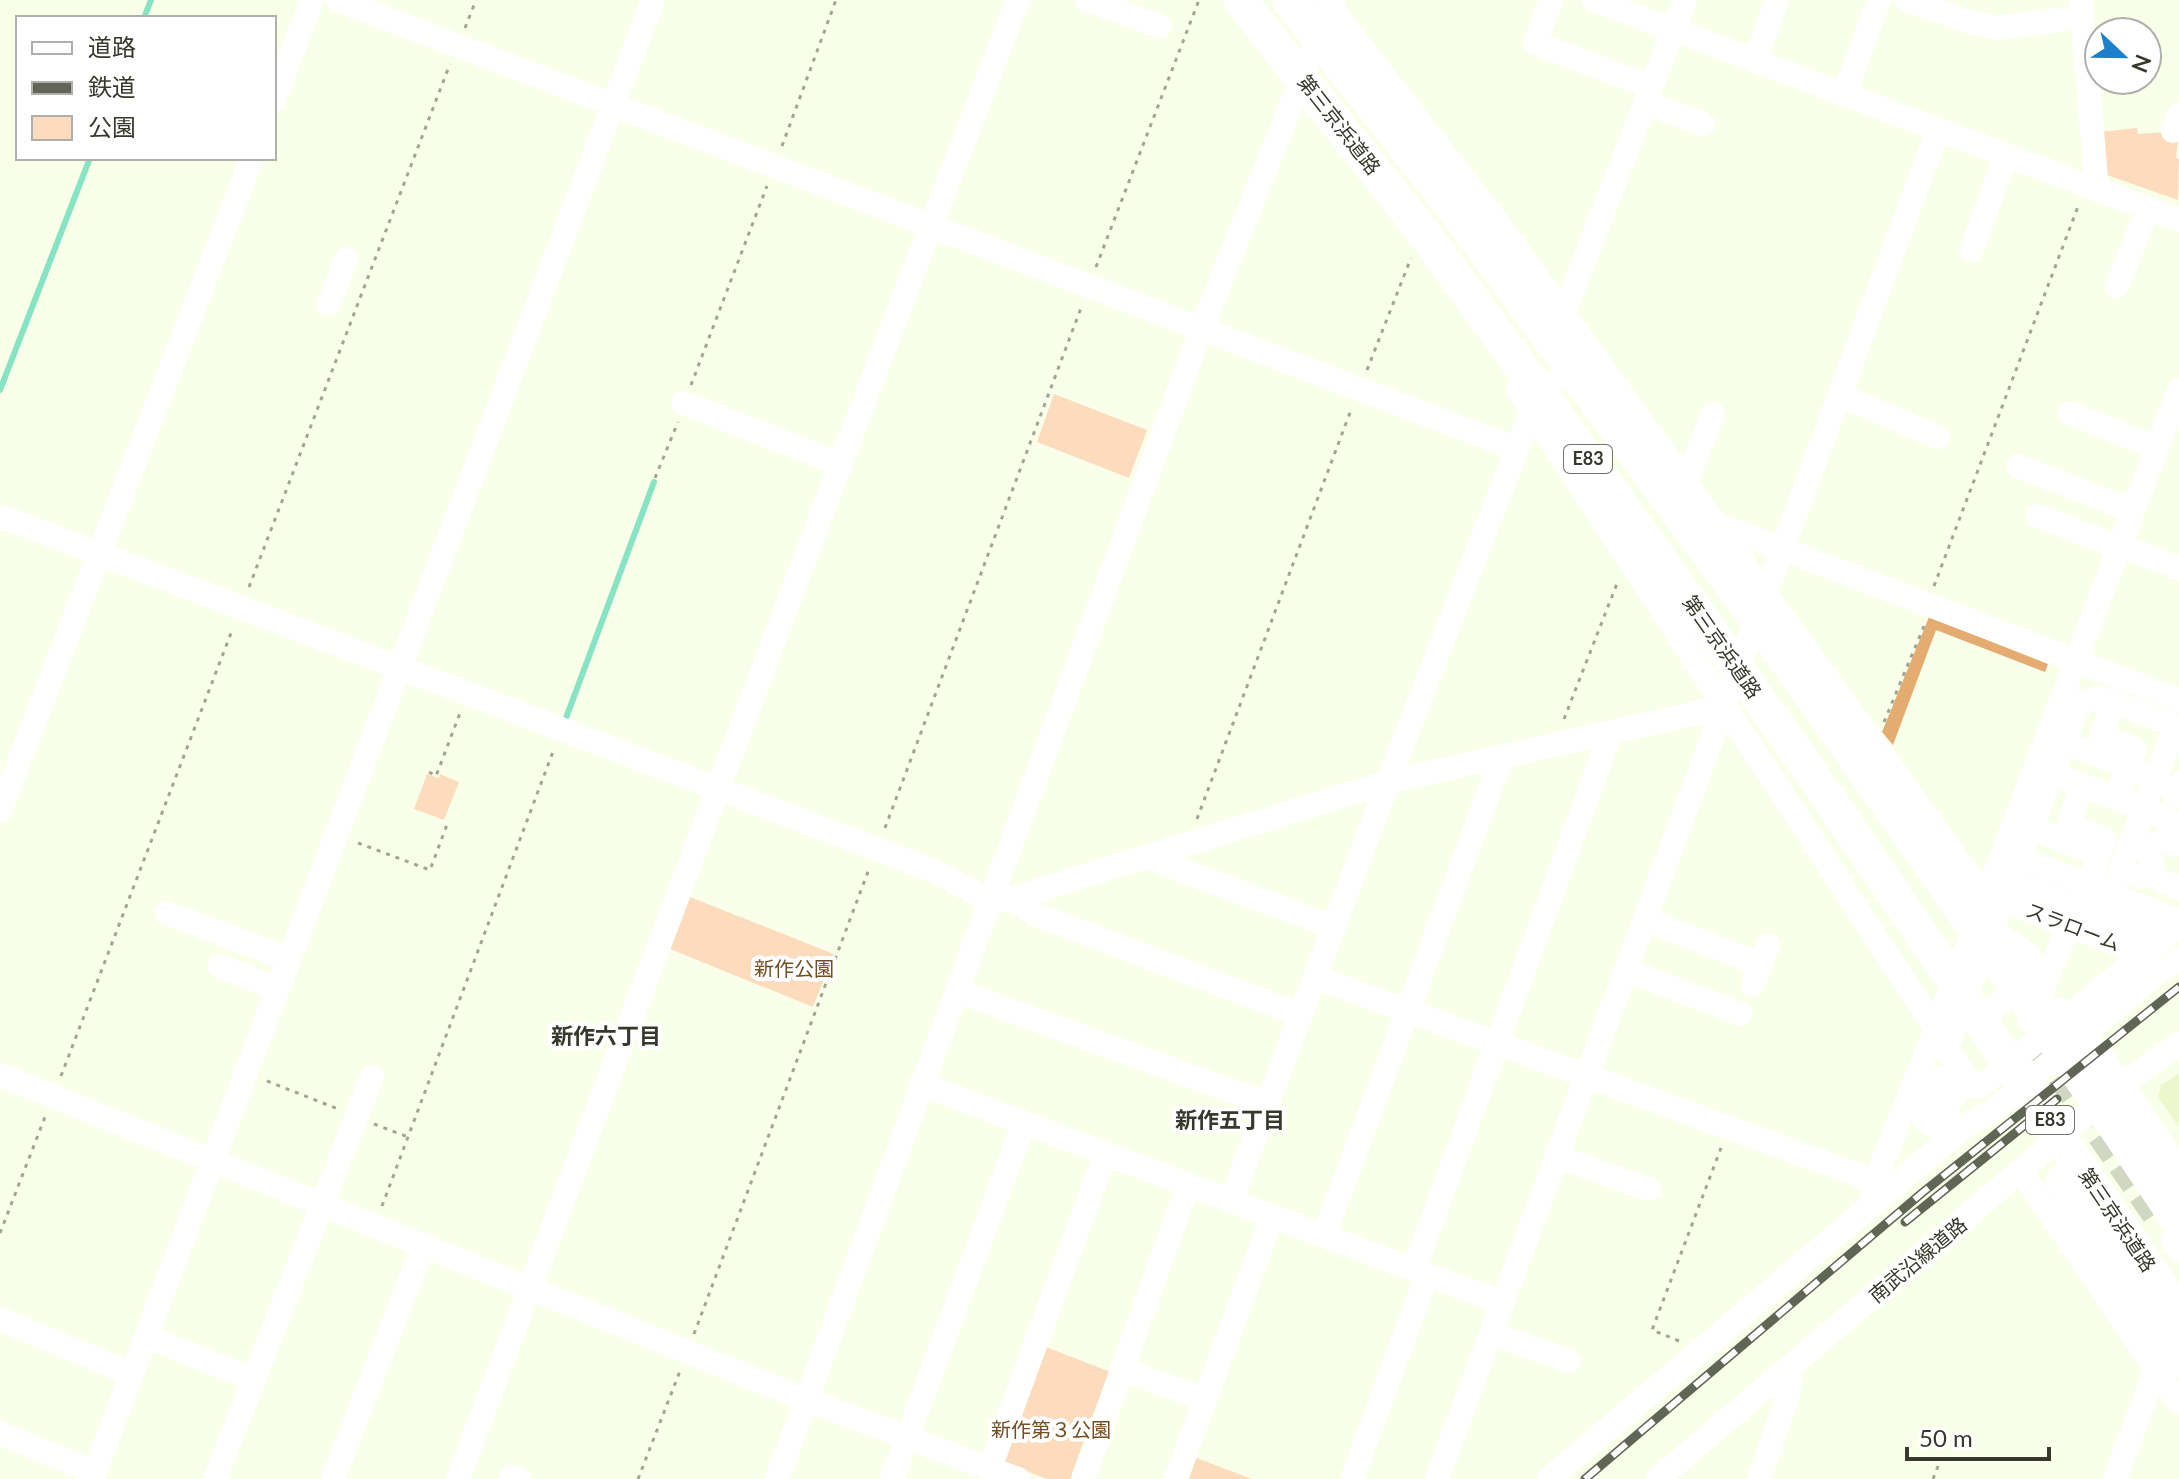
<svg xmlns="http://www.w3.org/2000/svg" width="2179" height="1479" font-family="Lato,'Noto Sans JP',sans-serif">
<rect width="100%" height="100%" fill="#f9ffe9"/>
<!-- built -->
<path fill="#edf7cc" d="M2179,1074V1127L2158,1097L2161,1085Z"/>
<!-- green -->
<g fill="#fcdcbd">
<path d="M2137,128L2138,134L2179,131L2176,158L2179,159L2178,200L2104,174L2099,132Z"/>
<path d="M1054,394L1147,430L1129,478L1037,442Z"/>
<path d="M427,774L439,778L440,774L459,782L444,820L414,809Z"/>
<path d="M690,897L834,954L813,1007L670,949Z"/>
<path d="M1041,1345L1113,1373L1074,1479H1047L1000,1461Z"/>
<path d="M1194,1457L1252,1479H1186Z"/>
</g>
<!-- forest -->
<path fill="#e5ac72" d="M1929,617L2048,664L2045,672L1936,630L1893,745L1882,732Z"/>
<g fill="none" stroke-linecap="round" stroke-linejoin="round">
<!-- stream -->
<g stroke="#86e3c4" stroke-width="6">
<path d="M144,18L151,0"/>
<path d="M0,390L90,158"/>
<path d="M563,726L654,482"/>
</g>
<!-- minor-tunnel -->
<path stroke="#d2d7c3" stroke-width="24" stroke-dasharray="24 12" stroke-linecap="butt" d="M2038,1047L2158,1221"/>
<!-- path -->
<g stroke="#a1a694" stroke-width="3" stroke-dasharray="4 6" stroke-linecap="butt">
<path d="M465,28L476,0"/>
<path d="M782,146L836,0"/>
<path d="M1096,267L1199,0"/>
<path d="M1367,370L1411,258"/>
<path d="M691,385L767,186"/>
<path d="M655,478L678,422"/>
<path d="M1934,586L2079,204"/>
<path d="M249,587L450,64"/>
<path d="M1564,719L1618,581"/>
<path d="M1884,722L1924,626"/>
<path d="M429,772L436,776L460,713"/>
<path d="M1197,819L1351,410"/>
<path d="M885,828L1081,308"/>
<path d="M358,843L430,870L448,822"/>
<path d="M61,1076L233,628"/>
<path d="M267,1081L338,1109"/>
<path d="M374,1124L408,1137"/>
<path d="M382,1206L554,749"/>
<path d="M0,1233L45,1117"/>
<path d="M694,1334L869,869"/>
<path d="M1679,1341L1652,1330L1721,1148"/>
<path d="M638,1479L680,1371"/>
<path d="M1933,1479L1940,1461"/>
</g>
<!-- minor -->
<g stroke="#fff" stroke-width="24">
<path d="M338,0L1517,449"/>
<path d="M1087,0L1160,26"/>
<path d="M1325,0L1499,224L1985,897"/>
<path d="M1551,0L1535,43L1651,87"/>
<path d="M1594,0L2179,220"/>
<path d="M1907,0L1964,20L1997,28L2082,17"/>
<path d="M2081,0L2097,190"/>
<path d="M1755,61L1777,0"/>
<path d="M1844,95L1879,0"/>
<path d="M274,100L312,0"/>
<path d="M1646,103L1703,124"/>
<path d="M2173,131L2179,114"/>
<path d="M1971,251L2006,156"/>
<path d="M2117,286L2148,208"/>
<path d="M329,304L346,259"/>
<path d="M1564,313L1685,0"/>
<path d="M1518,390L1936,1029"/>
<path d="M1840,395L1938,437"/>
<path d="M684,403L840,464"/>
<path d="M2070,413L2156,448"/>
<path d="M2018,466L2133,511"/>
<path d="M1685,484L1713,414"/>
<path d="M0,516L877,849L934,871L991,901L1010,899L1388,782L1724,707"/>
<path d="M2038,516L2118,547"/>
<path d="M1714,523L2179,700"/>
<path d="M2119,545L2179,568"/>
<path d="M2114,701L2101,736L2135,749L2116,798"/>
<path d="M2179,726L2100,698L2084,701L2077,709L1948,1045V1051L1972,1084L1976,1087L1981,1086L2179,926"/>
<path d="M2064,742L2141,772"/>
<path d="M2052,773L2179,823"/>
<path d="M2179,784L2175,795L2179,796"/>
<path d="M2082,785L2068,824L2105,839L2088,885"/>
<path d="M0,811L252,158"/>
<path d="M2032,828L2089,851"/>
<path d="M1146,857L1334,927"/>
<path d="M2020,858L2179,921"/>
<path d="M2120,870L2139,877L2145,876L2153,867L2150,856L2154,844L2165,841L2175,845"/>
<path d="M2011,881L2160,939"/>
<path d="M2161,881L2179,888"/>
<path d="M2111,894L2176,725"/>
<path d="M1010,899L1037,915L1301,1015"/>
<path d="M2004,901L2141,953"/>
<path d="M167,913L289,959"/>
<path d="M1645,919L1761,965"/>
<path d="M219,966L277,989"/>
<path d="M1626,970L1741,1014"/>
<path d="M1315,977L1875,1181"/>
<path d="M1753,985L1768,945"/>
<path d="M957,991L1268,1104"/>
<path d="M2030,1021L2063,939"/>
<path d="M1990,1039C1976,1007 2008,1003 2024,986C2051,958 2011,942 1991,933"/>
<path d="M0,1075L807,1400L1018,1479"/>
<path d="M921,1084L1503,1303"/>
<path d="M1958,1092C1948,1110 1922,1092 1924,1119L1934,1126H1939L1948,1118C1948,1102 1929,1099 1934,1081L1944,1077L1954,1080L1958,1092"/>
<path d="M1557,1157L1649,1189"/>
<path d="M2022,1172L2179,1403"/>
<path d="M1231,1201L1388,782L1532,410L1578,356"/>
<path d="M1871,1206L1875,1181L1936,1029L2179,390"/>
<path d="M1324,1236L1502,757"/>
<path d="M2172,1240L2179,1251"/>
<path d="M1414,1270L1611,732"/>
<path d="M0,1319L132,1374"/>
<path d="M1492,1333L1569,1361"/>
<path d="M146,1336L254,1380"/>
<path d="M1122,1369L1205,1400"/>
<path d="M0,1433L94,1472"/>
<path d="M990,1468L1105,1155"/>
<path d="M512,1476L519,1479"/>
<path d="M92,1479L653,0"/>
<path d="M215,1479L372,1077"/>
<path d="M333,1479L424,1244"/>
<path d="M458,1479L888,338L1018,0"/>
<path d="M777,1479L1201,330L1333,0"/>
<path d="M892,1479L1024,1123"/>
<path d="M1083,1479L1188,1185"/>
<path d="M1176,1479L1272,1217"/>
<path d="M1352,1479L1427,1275"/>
<path d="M1437,1479L1938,130"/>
<path d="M1549,1479L1966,1125L1990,1113L2157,973L2179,959"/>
<path d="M1658,1479L2125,1082L2179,1044"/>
<path d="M1759,1479L1789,1391L1791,1367"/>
<path d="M2115,1479L2156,1369"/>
</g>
<!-- highway -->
<g stroke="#fff" stroke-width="34">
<path d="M1240,0L1424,233L1615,496L1810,771L2179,1312"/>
<path d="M1289,0L1458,214L1772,640L2116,1128L2179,1222"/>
<path d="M2058,1014L2098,1059L2179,1177"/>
<path d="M2063,1180L2179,1360"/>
</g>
<defs>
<g id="rail">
<path d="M1905,1222L2057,1099"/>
<path d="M1585,1479L1922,1193L2179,987"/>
</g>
</defs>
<!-- rail casing -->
<use href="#rail" stroke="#616556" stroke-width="9"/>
<!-- rail -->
<use href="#rail" stroke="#fff" stroke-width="6" stroke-dasharray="18" stroke-linecap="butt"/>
</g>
<g text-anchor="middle" stroke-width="8" stroke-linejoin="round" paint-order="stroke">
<!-- shield labels -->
<g fill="#fff" stroke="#72746b" stroke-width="2">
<rect x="1564" y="445" width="48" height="28" rx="6"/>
<rect x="2026" y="1106" width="48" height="28" rx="6"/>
</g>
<g font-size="18" font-weight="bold" fill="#36392c">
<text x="1588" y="465">E83</text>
<text x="2050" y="1126">E83</text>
</g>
<!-- street labels -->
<g font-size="20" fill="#36392c" stroke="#fff">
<text transform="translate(1339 125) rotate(52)" y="7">第三京浜道路</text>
<text transform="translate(1722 647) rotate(55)" y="7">第三京浜道路</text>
<text transform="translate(2073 927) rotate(21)" y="7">スラローム</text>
<text transform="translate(2117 1220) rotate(56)" y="7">第三京浜道路</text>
<text transform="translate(1918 1260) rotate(-40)" y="7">南武沿線道路</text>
</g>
<!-- park labels -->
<g font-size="20" fill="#744e23" stroke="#fff">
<text x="794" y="976">新作公園</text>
<text x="1051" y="1437">新作第３公園</text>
</g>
<!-- neighbourhood labels -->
<g font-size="22" font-weight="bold" fill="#36392c" stroke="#fff">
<text x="606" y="1044">新作六丁目</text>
<text x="1230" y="1128">新作五丁目</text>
</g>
</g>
<!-- legend -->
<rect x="16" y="16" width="260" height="144" fill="#ffffff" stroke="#afb0ab" stroke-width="2"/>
<rect x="32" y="42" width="40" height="12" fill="#ffffff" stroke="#afb0ab" stroke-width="2"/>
<text x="88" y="56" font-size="24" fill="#36392c">道路</text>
<rect x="32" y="82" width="40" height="12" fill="#616556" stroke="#afb0ab" stroke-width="2"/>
<text x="88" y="96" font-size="24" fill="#36392c">鉄道</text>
<rect x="32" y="116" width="40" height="24" fill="#fcdcbd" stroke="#afb0ab" stroke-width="2"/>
<text x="88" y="136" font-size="24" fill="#36392c">公園</text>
<!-- north arrow -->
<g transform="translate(2123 56) rotate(112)"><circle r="38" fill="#ffffff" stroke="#afb0ab" stroke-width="2"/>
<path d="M0-6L14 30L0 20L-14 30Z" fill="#1e7fcb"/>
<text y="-12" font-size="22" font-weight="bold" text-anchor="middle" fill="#36392c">N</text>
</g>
<!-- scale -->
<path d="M1907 1447v12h142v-12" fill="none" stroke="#36392c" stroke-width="4"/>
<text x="1919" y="1447" font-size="24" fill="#36392c" stroke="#ffffff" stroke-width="6" paint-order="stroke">50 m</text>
</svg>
